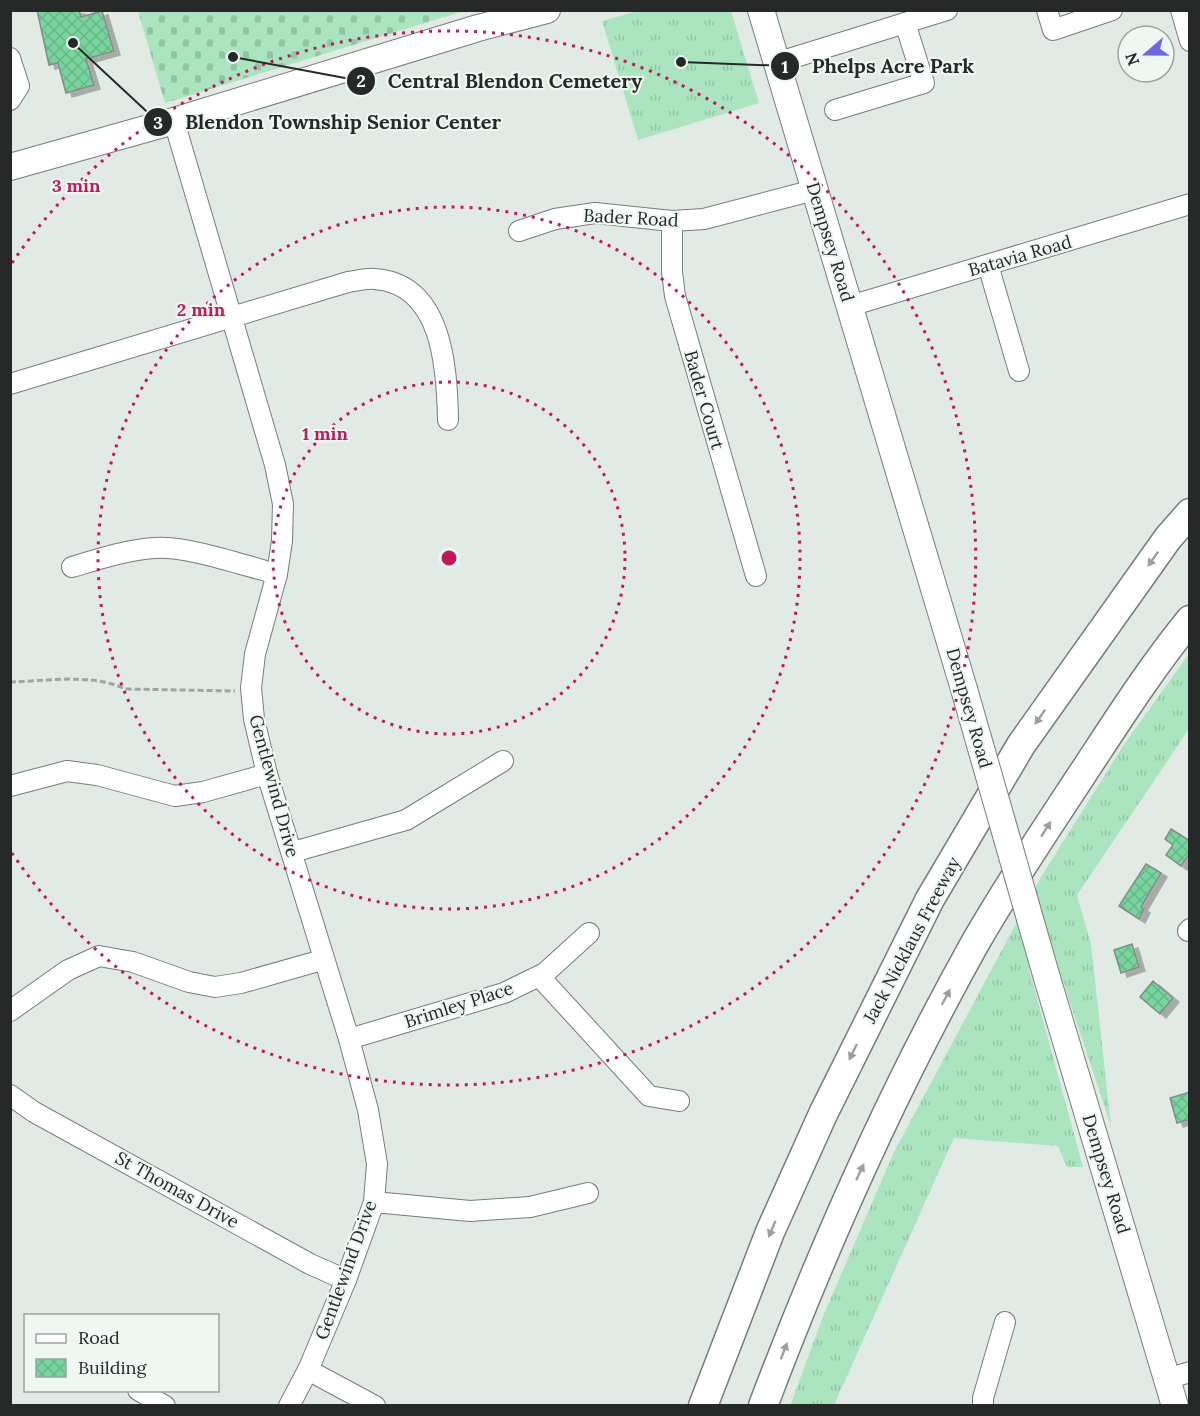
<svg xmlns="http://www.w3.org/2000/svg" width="1200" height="1416" font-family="Lora,serif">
<defs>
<pattern id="grass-tufts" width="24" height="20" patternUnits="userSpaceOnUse" patternTransform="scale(1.5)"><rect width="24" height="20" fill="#abe5bf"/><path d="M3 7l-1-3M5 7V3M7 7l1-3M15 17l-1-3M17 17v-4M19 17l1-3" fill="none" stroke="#93c4a4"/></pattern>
<pattern id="cemetery-stones" width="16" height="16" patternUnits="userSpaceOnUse" patternTransform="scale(1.5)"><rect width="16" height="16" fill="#abe5bf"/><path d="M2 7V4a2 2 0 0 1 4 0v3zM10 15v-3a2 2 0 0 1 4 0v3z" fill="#93c4a4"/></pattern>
<pattern id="building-cross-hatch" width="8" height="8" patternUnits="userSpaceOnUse" patternTransform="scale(1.5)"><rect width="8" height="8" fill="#77d59d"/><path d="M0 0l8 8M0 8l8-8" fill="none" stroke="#67b787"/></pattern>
<filter id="shadow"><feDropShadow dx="6" dy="4" stdDeviation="0" flood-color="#0004"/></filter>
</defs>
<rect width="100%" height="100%" fill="#e2eae5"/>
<!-- grass -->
<g fill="url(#grass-tufts)">
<path d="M638,11H731L759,103L638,140L602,21Z"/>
<path d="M1189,654V729L1077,895L1091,944L1111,1126L1045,927L1029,969L1083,1167H1067L1058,1146L954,1138L834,1405L790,1406L824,1314L894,1152L1041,877L1125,743Z"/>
</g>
<!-- cemetery -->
<path fill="url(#cemetery-stones)" d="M138,11V10L464,11L165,103Z"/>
<!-- building -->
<g fill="url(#building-cross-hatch)" stroke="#848c87" stroke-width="1.5" filter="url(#shadow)">
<path d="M37,10H79L81,17L102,11L114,51L86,59L94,85L66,93L58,63L49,65Z"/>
<path d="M1171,829L1190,841V853L1181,866L1166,855L1173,845L1165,839Z"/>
<path d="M1146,864L1161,873L1141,907L1144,909L1139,919L1119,906Z"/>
<path d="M1132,944L1139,967L1121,973L1114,950Z"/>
<path d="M1153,981L1173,998L1160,1014L1140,997Z"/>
<path d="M1190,1092V1119L1177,1123L1170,1098Z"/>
</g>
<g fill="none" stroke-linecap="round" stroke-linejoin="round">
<defs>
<g id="minor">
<path d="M1047,10L1053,30L1112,10"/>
<path d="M1181,10L1190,41"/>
<path d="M10,58L19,86L10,100"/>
<path d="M776,63L947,10"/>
<path d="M835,110L924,83L905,23"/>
<path d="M174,121L275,465L283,504L282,541L277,574L255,654L251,688L254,719L267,774L349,1039L368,1110L377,1164L374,1202L346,1280L308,1370L289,1406"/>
<path d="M672,221V272L675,296L756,576"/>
<path d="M519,231L555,219L595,213L672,221L704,219L814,190"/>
<path d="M988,265L1019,371"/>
<path d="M850,306L1190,204"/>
<path d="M10,384L348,282C356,281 367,278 375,279C443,284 447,369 448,420"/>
<path d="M72,567C99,559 126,550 154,548C186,545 245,566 277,574"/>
<path d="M10,786L67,771L97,775L175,796L203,792L267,774"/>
<path d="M293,852L406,820L503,761"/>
<path d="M1188,931L1190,929"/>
<path d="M539,976L649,1096L679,1101"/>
<path d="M10,1011L68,970L99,956L133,962L189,982L215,987L241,983L322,960"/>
<path d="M349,1039L504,993L545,973L589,933"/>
<path d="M10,1095L34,1112L310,1264L346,1280"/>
<path d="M374,1202L470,1211L530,1207L588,1193"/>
<path d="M308,1370L375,1406"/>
<path d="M1167,1379L1190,1372"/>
<path d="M138,1390L165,1406"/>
<path d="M983,1406V1398L1005,1322"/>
</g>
<g id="major">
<path d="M761,10L964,689"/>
<path d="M10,167L174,121L478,28L547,10"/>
<path d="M1047,978L1175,1406"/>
</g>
<g id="highway">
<path d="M703,1406L770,1232L823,1114L930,899L1021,745L1168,538L1190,513"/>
<path d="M763,1406C823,1247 892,1092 974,945C1007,887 1045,831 1081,776C1116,723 1150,669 1190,620"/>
</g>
</defs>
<!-- minor casing -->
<use href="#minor" stroke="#767d78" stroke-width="22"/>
<!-- major casing -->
<use href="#major" stroke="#767d78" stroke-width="28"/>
<!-- highway casing -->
<use href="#highway" stroke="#767d78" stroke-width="31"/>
<!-- path -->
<path stroke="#9ea4a0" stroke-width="3" stroke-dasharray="6 3" stroke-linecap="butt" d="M10,682C47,681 92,673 125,689L235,691"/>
<!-- minor -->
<use href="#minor" stroke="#fff" stroke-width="20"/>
<!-- major -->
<use href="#major" stroke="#fff" stroke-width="26"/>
<!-- highway -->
<use href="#highway" stroke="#fff" stroke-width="28"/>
<defs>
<path id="major-bridge" d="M964,689L1047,978"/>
</defs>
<!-- major-bridge casing -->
<use href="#major-bridge" stroke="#767d78" stroke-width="28" stroke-linecap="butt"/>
<!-- major-bridge -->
<use href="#major-bridge" stroke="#fff" stroke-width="26"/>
</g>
<!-- one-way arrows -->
<defs><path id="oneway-solid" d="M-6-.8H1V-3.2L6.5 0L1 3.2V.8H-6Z" transform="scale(1.5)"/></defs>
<g fill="#9d9f9e">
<use href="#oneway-solid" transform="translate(1153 559) rotate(125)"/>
<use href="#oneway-solid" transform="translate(1040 717) rotate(125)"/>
<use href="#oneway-solid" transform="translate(1046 829) rotate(-57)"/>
<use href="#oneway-solid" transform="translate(946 997) rotate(-62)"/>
<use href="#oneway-solid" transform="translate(853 1052) rotate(116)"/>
<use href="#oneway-solid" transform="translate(860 1172) rotate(-65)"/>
<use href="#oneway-solid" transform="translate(772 1229) rotate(113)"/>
<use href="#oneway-solid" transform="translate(784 1351) rotate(-69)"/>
</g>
<!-- distance rings -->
<g fill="none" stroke="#c2185b" stroke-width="3" stroke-dasharray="3 6">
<circle cx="449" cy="558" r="176"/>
<circle cx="449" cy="558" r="351"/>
<path d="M12 263A527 527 0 1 1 12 853"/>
</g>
<g text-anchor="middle" stroke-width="4.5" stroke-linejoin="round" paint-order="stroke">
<!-- street labels -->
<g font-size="18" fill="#262927" stroke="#eff7f2">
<text transform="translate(631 218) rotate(3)" y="6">Bader Road</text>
<text transform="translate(830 242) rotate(73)" y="6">Dempsey Road</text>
<text transform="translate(1020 256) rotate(-16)" y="6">Batavia Road</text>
<text transform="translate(704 400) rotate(74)" y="6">Bader Court</text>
<text transform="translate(969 708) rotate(74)" y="6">Dempsey Road</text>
<text transform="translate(274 786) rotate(75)" y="6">Gentlewind Drive</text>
<text transform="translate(912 940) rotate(-62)" y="6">Jack Nicklaus Freeway</text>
<text transform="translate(459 1005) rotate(-18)" y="6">Brimley Place</text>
<text transform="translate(1106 1174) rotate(73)" y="6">Dempsey Road</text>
<text transform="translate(177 1190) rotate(29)" y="6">St Thomas Drive</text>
<text transform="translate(346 1270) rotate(-70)" y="6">Gentlewind Drive</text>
</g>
</g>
<circle cx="449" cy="558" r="9" fill="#c2185b" stroke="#eff7f2" stroke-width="3"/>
<g font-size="18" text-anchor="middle" font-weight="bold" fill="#c2185b" stroke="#eff7f2" stroke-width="4.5" stroke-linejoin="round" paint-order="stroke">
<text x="76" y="192">3 min</text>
<text x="201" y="316">2 min</text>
<text x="325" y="440">1 min</text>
</g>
<!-- callouts -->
<path fill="none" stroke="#262927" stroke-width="2" d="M681 62L785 66M233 57L361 81M73 43L158 122"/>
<g fill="#262927" stroke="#eff7f2" stroke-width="2">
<circle cx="681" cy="62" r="6"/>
<circle cx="233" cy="57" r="6"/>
<circle cx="73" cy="43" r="6"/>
<circle cx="785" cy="66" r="15"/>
<circle cx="361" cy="81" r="15"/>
<circle cx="158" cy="122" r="15"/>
</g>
<g font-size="18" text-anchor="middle" font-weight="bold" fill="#fff">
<text x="785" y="73">1</text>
<text x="361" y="87">2</text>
<text x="158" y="129">3</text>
</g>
<g font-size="20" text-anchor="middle" font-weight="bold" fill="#262927" stroke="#eff7f2" stroke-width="4.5" stroke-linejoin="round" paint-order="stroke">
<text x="893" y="73">Phelps Acre Park</text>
<text x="515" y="88">Central Blendon Cemetery</text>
<text x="343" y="129">Blendon Township Senior Center</text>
</g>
<!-- border -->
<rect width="1200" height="1416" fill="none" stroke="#262927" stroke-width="24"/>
<!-- legend -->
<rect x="24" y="1314" width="195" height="78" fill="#eff7f2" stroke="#9fa5a1" stroke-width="1.5"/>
<rect x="36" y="1334" width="30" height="9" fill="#ffffff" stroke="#9fa5a1" stroke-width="1.5"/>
<text x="78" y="1344" font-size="18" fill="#262927">Road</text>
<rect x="36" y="1359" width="30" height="18" fill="url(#building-cross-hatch)" stroke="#9fa5a1" stroke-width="1.5"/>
<text x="78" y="1374" font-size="18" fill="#262927">Building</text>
<!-- north arrow -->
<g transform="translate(1146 54) rotate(250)"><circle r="28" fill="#eff7f2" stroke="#9fa5a1" stroke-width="1.5"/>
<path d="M0-4.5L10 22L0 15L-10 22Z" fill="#6e69e3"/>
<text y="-9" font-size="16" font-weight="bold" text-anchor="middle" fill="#262927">N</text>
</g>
</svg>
